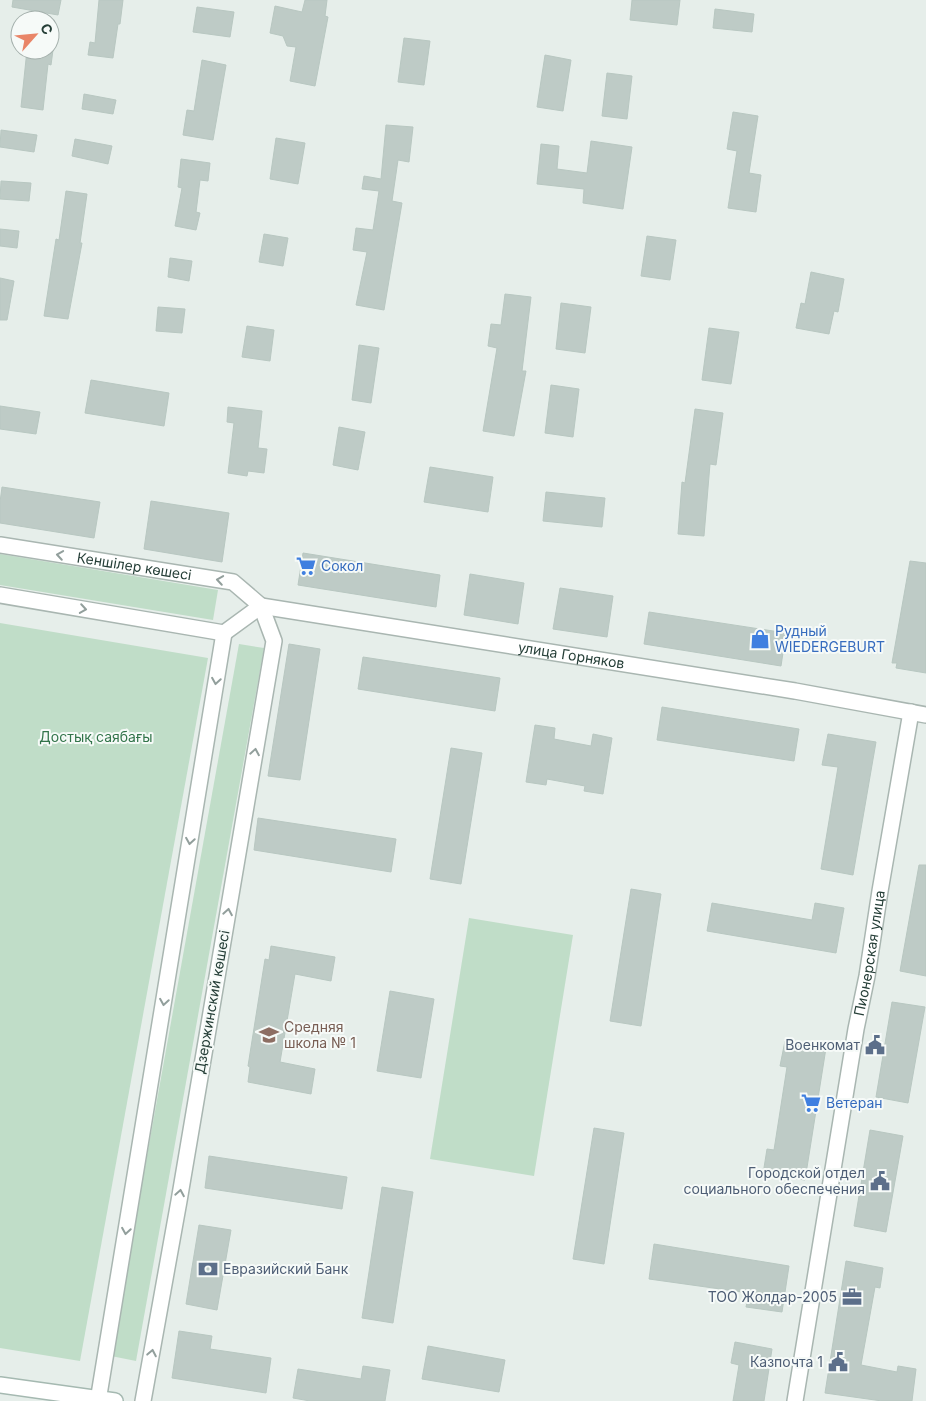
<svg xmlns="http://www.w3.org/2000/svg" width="926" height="1401" font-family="Inter,sans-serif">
<rect width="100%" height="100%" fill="#e6eeea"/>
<!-- green -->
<g fill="#c0ddc8">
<path d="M0,554L218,590L213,620L0,585Z"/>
<path d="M0,623L208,658L80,1361L0,1348Z"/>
<path d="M239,644L264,648L136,1361L111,1356Z"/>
<path d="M469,918L573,935L534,1176L430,1159Z"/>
</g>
<!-- building -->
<g fill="#becbc6" stroke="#b8c7c1">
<path d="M13,0H61L58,15L12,7Z"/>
<path d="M99,0H123L120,24H118L113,58L88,55L90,42L95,43Z"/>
<path d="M305,0H327L325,16L328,17L315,86L290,81L296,47L287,46L283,36L270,33L275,6L302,12Z"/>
<path d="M632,0H680L677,25L630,20Z"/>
<path d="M197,7L234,12L230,37L193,32Z"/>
<path d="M715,9L754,14L752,32L713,28Z"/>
<path d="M404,38L430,41L424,85L398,82Z"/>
<path d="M27,50H53L51,65L48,64L43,110L21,107Z"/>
<path d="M545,55L571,60L563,111L537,107Z"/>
<path d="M202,60L226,65L213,140L183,135L187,110L194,111Z"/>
<path d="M607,73L632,76L627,119L602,116Z"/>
<path d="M84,94L116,100L113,114L82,109Z"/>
<path d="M733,112L758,116L749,173L761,175L756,212L728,208L737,151L727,149Z"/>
<path d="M386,125L413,127L409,162L398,160L392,201L402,203L384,310L356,305L367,252L353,250L356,228L373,230L379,191L362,189L364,176L381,179Z"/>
<path d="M1,130L37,135L34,152L0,147Z"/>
<path d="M276,138L305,143L298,184L270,179Z"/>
<path d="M75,139L112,146L108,164L72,156Z"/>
<path d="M591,141L632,147L623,209L583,203L584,189L537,184L541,144L559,146L557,169L587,173Z"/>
<path d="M181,159L210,163L208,181L200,180L196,212L200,213L196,230L175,226L182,188L178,187Z"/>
<path d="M1,181L31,183L29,201L0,199Z"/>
<path d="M66,191L87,194L80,243H82L68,319L44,316L56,239L59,240Z"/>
<path d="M0,229L19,231L17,248L0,246Z"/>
<path d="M264,234L288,238L283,266L259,262Z"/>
<path d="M647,236L676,240L670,280L641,276Z"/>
<path d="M170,258L192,261L189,281L168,277Z"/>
<path d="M811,272L844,279L838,312L834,311L829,334L796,328L801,303L805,304Z"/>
<path d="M0,278L14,281L7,320H0Z"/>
<path d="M505,294L531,297L522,371H526L514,436L483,431L497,348L488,346L491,324L501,325Z"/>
<path d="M561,303L591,307L585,353L556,349Z"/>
<path d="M158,307L185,309L182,333L156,331Z"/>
<path d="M247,326L274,330L270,361L242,357Z"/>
<path d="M709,328L739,332L731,384L702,380Z"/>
<path d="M359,345L379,348L371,403L352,400Z"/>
<path d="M91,380L169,393L164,426L85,413Z"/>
<path d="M551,385L579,389L573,437L545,433Z"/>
<path d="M0,406L40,412L36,434L0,429Z"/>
<path d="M228,407L262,411L258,448L267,449L264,473L248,471L247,476L228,473L234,423L227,422Z"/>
<path d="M695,409L723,413L716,465L710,464L704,536L678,534L682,482L685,483Z"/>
<path d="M339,427L365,432L358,470L333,465Z"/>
<path d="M430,467L493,477L488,512L424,502Z"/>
<path d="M2,487L100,502L94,538L0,523V502Z"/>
<path d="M546,492L605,498L602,527L543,521Z"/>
<path d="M151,501L229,513L222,562L144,549Z"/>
<path d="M303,553L440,575L436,607L298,585Z"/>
<path d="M910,561L926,563V673L896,668L897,663H892Z"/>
<path d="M470,574L524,583L518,624L464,615Z"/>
<path d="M560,588L613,596L607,637L553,629Z"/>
<path d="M649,612L786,633L781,666L644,644Z"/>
<path d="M289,644L320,649L300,780L268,776Z"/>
<path d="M363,657L500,678L495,711L358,689Z"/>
<path d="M662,707L799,729L794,761L657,740Z"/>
<path d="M535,725L555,728L554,739L591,746L593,734L612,738L603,794L584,791L585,786L547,779L546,785L526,782Z"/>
<path d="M828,734L876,742L853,875L821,869L838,767L822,765Z"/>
<path d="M451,748L482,753L461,884L430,879Z"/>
<path d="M258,818L396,839L391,872L254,850Z"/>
<path d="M919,865H926V976L900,971Z"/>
<path d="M631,889L661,894L641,1026L610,1021Z"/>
<path d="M712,903L812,920L815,903L844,908L836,953L707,931Z"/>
<path d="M271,946L335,957L331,981L295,974L280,1062L315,1069L311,1094L248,1082L250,1067L248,1066L265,959L269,960Z"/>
<path d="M390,991L434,999L421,1078L377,1071Z"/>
<path d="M892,1002L925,1007L908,1103L876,1097Z"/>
<path d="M785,1041L826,1048L805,1180L763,1174L767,1149L774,1150L787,1067L780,1066Z"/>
<path d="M594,1128L624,1133L604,1264L573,1259Z"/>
<path d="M870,1130L903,1136L886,1232L854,1226Z"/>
<path d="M209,1156L347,1177L342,1209L205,1188Z"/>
<path d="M382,1187L413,1192L393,1323L362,1318Z"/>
<path d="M199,1225L231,1230L217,1310L186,1304Z"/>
<path d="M654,1244L789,1266L782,1312L746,1307L749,1293L649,1279Z"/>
<path d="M846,1261L883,1268L880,1288L875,1287L861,1365L897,1372L898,1366L916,1369L912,1401H882L825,1393Z"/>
<path d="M179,1331L212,1336L210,1349L271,1358L266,1393L172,1378Z"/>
<path d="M735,1342L772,1349L764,1401H733L739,1365L731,1363Z"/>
<path d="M428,1346L505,1360L499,1392L422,1379Z"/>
<path d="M363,1366L390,1370L385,1401H310L293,1398L298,1369L361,1379Z"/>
</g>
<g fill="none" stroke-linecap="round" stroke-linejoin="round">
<defs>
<g id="street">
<path id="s1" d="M0,545L233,582L261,606L274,641L179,1201L143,1401"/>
<path d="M0,595L224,633"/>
<path id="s2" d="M224,633L261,606L795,691L926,715"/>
<path d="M98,1401L224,633"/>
<path id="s3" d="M795,1401L856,1029L867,976L880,891L911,712"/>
</g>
<path id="secondary" d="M0,1385L115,1401"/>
</defs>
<!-- street casing -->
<use href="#street" stroke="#a9b6b1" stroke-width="18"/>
<!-- secondary casing -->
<use href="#secondary" stroke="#a5b9b1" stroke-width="18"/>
<!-- street -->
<use href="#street" stroke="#fff" stroke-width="15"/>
<!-- secondary -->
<use href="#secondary" stroke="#fff" stroke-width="15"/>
</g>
<!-- one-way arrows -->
<defs><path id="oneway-chevron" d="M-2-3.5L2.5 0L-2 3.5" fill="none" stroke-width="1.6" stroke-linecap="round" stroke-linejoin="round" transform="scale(1.25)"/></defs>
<g stroke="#929f9c">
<use href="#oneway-chevron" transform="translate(60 555) rotate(-171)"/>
<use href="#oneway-chevron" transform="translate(220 580) rotate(-171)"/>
<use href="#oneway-chevron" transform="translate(83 609) rotate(9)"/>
<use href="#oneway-chevron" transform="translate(216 681) rotate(99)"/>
<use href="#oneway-chevron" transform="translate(255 752) rotate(-80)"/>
<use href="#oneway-chevron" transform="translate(190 841) rotate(99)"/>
<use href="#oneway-chevron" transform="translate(228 912) rotate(-80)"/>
<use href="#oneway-chevron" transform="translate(164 1002) rotate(99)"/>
<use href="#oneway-chevron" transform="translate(180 1193) rotate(-80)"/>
<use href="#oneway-chevron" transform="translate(126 1231) rotate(99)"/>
<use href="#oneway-chevron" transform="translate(152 1353) rotate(-79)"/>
</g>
<!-- icons -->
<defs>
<symbol id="supermarket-bare" viewBox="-9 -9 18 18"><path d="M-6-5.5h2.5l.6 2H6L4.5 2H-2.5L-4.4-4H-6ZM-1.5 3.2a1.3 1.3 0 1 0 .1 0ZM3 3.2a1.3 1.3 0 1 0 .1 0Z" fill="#3f7fe0" stroke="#f6faf8" stroke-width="2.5" paint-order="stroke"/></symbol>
<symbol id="shop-bare" viewBox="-9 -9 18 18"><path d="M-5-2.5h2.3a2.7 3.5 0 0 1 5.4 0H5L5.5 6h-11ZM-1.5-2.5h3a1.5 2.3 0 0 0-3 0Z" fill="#3f7fe0" stroke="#f6faf8" stroke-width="2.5" paint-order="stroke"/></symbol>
<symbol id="school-bare" viewBox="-9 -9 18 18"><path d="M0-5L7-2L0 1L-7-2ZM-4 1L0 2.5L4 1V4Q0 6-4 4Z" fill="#8d6e63" stroke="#f6faf8" stroke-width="2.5" paint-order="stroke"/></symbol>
<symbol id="civic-bare" viewBox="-9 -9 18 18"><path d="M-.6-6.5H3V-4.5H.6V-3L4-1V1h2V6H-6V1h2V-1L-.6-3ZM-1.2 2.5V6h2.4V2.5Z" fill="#5c6f8a" stroke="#f6faf8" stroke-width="2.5" paint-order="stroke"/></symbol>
<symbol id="bank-bare" viewBox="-9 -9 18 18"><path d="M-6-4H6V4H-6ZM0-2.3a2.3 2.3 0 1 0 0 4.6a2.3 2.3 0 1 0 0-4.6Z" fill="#5c6f8a" stroke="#f6faf8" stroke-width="2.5" paint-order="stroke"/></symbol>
<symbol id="office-bare" viewBox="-9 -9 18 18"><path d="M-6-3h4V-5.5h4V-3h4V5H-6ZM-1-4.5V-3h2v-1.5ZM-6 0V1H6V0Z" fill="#5c6f8a" stroke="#f6faf8" stroke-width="2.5" paint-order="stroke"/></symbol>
</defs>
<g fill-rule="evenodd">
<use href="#supermarket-bare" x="292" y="552" width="28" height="28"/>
<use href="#shop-bare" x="746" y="625" width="28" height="28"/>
<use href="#school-bare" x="255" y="1021" width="28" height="28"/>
<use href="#civic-bare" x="861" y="1031" width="28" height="28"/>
<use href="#supermarket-bare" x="797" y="1089" width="28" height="28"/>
<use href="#civic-bare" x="866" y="1167" width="28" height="28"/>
<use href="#bank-bare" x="194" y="1255" width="28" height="28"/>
<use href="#office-bare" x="838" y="1283" width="28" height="28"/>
<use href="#civic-bare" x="824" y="1348" width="28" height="28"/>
</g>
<g text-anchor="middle" stroke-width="4" stroke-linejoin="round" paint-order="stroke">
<!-- shop labels -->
<g font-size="14" fill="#366cbe" stroke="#f6faf8" text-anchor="start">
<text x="321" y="571">Сокол</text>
<text x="775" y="636">Рудный<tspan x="775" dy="16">WIEDERGEBURT</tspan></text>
<text x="826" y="1108">Ветеран</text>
</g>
<!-- street labels -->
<g font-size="14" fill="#263f38" stroke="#f6faf8">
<text dy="5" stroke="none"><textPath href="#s1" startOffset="136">Кеншілер көшесі</textPath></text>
<text dy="5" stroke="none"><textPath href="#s2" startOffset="360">улица Горняков</textPath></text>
<text dy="5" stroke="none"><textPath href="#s3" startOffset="454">Пионерская улица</textPath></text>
<text transform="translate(212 1002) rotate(-80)" y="5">Дзержинский көшесі</text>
</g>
<!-- park labels -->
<g font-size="14" fill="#32744a" stroke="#f6faf8">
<text x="96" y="742">Достық саябағы</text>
</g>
<!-- education labels -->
<g font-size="14" fill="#785e54" stroke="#f6faf8" text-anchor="start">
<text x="284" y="1032">Средняя<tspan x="284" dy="16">школа № 1</tspan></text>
</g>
<!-- service labels -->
<g font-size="14" fill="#4e5e75" stroke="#f6faf8" text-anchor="end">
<text x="860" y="1050">Военкомат</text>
<text x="865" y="1178">Городской отдел<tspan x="865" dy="16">социального обеспечения</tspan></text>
<text x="223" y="1274" text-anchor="start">Евразийский Банк</text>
<text x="837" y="1302">ТОО Жолдар-2005</text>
<text x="823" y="1367">Казпочта 1</text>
</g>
</g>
<!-- north arrow -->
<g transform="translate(35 35) rotate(63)"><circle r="24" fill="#f6faf8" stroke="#a3afab"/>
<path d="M0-4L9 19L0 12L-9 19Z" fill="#e98568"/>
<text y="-8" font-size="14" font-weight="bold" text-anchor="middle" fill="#263f38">С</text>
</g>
</svg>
